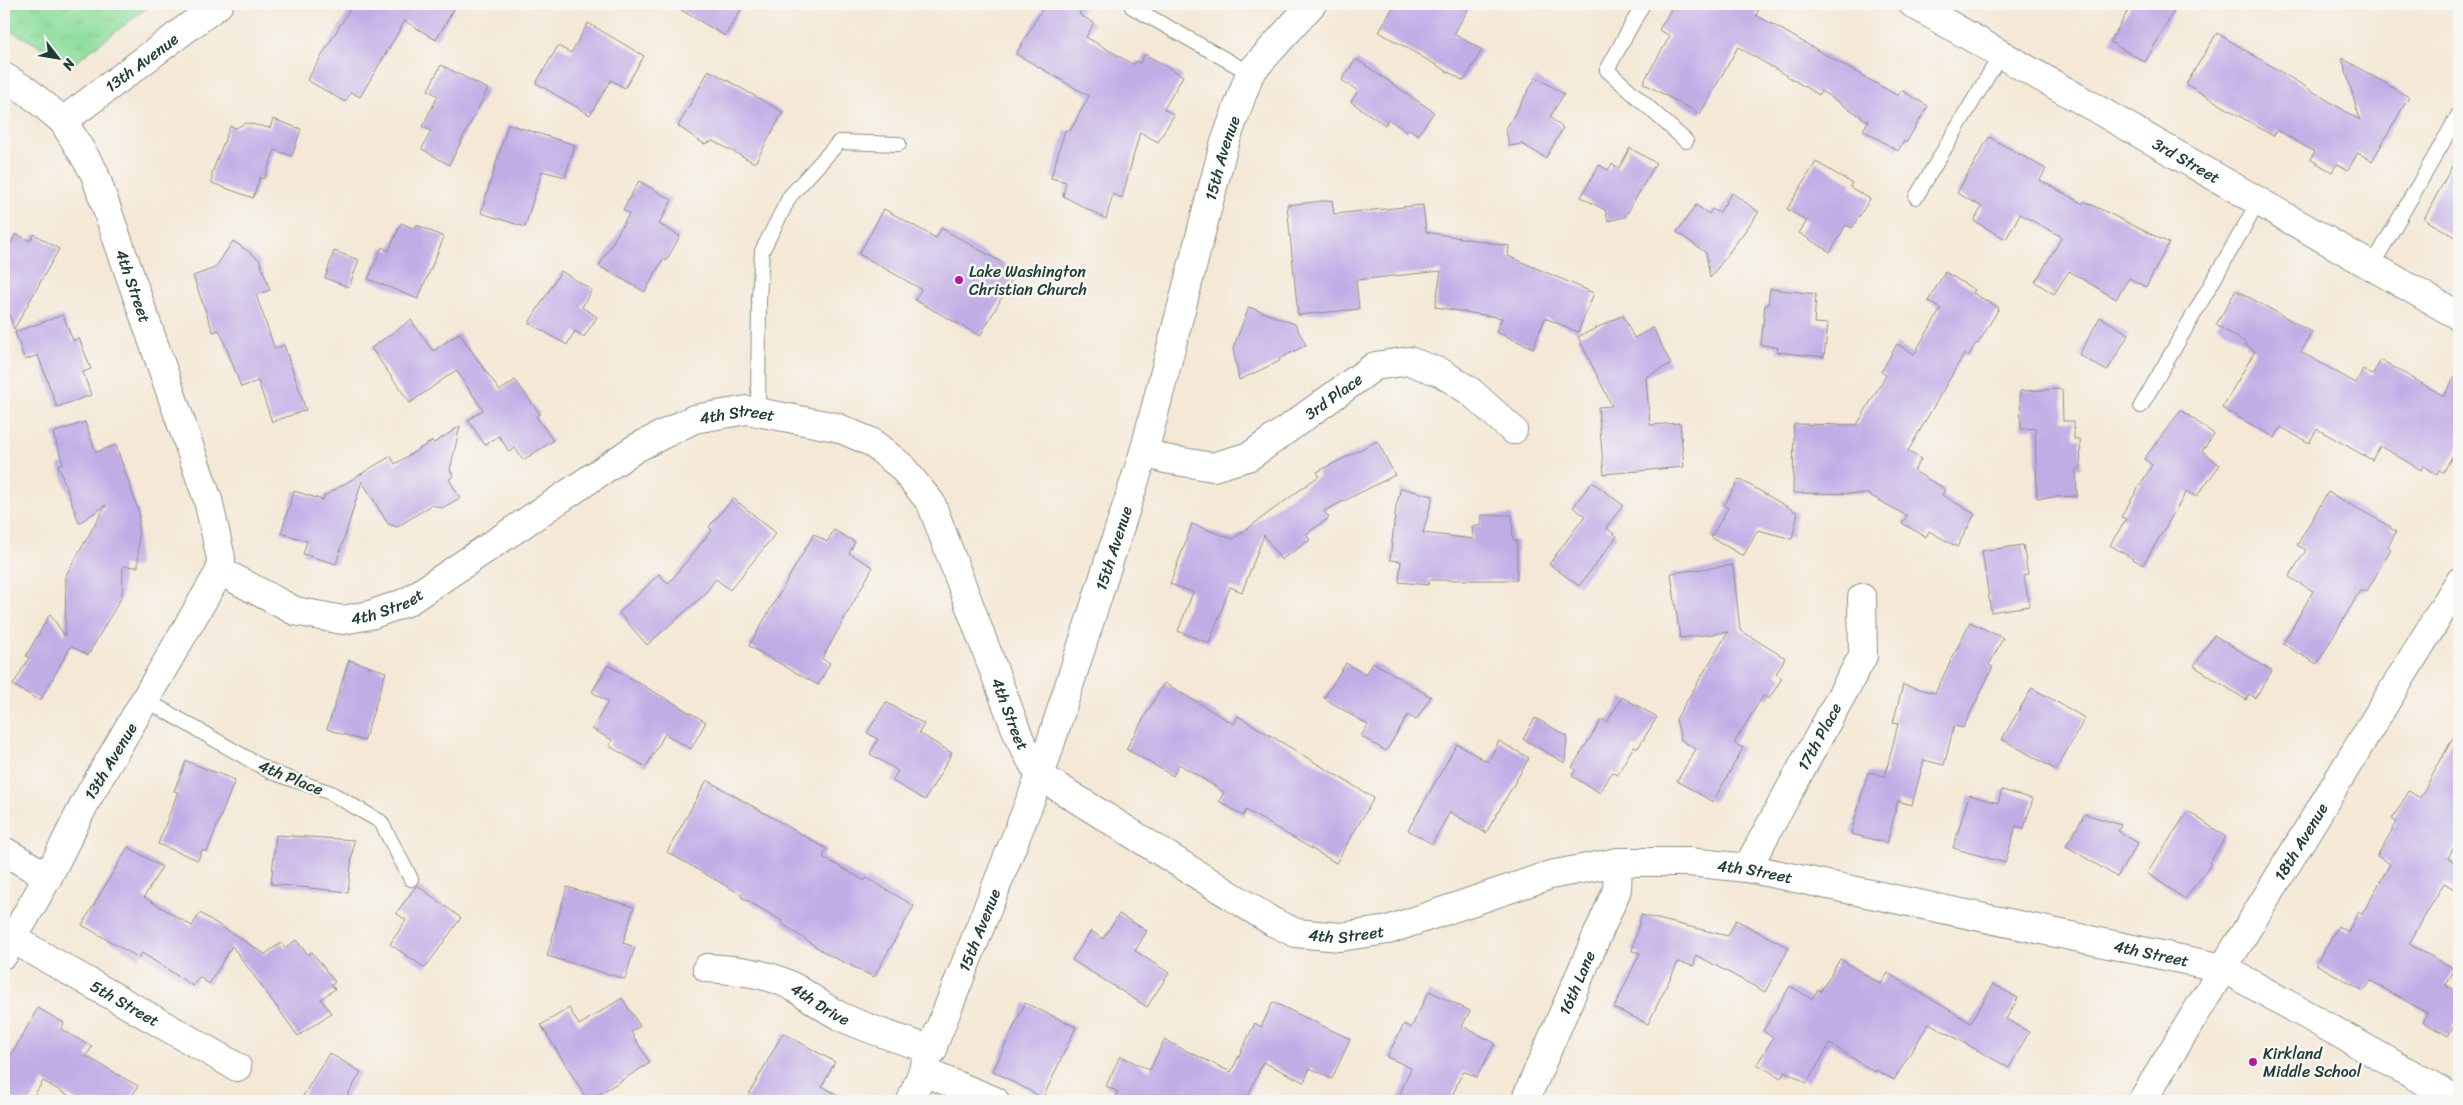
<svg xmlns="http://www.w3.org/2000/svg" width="2463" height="1105" font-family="Sriracha,sans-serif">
<defs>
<pattern id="park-tufts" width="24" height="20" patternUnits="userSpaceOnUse" patternTransform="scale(1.25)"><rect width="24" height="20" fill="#8ede9d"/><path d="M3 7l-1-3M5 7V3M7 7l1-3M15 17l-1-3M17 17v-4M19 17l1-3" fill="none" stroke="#7abf88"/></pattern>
</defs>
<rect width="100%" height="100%" fill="#f6f6f2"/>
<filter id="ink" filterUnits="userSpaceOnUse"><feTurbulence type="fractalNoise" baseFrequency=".02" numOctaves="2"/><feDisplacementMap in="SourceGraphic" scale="10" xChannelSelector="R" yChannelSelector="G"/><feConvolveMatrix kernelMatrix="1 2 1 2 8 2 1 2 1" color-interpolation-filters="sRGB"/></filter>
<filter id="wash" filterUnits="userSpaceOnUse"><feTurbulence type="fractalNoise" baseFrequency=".0096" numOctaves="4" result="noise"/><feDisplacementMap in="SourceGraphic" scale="20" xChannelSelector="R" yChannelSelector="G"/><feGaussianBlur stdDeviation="1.12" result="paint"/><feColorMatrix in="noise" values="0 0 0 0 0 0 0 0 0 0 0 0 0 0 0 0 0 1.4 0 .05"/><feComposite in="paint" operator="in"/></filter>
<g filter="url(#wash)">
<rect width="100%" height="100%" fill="#f5e8d6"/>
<!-- park -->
<path fill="url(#park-tufts)" stroke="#568e68" d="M4,4H152L73,64L4,27Z"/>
<g id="blocks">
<!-- building -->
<g fill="#c1ade6">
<path d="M353,4H457L436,40L405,21L360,97L351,92L345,102L307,80Z"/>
<path d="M671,4H744L725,36Z"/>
<path d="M1045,4H1085L1079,14L1094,23L1086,37L1134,65L1136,61L1140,63L1145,54L1183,76L1164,109L1174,115L1158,142L1140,132L1122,198L1113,194L1106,219L1063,196L1066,182L1051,178L1065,130L1070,131L1089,96L1016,54Z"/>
<path d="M1395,4H1471L1454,34L1482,50L1464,81L1379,32Z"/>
<path d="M1674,4H1762L1756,15L1898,96L1901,90L1928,106L1906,143L1904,141L1898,151L1863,130L1868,121L1821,91L1819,95L1738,47L1700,114L1643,83L1670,36L1659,30Z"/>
<path d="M2132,4H2178L2145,62L2110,42Z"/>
<path d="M588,23L644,56L625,88L611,80L590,115L536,83L558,46L571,53Z"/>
<path d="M2217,33L2360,120L2342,58L2409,97L2372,161L2358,153L2348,170L2337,164L2332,172L2310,159L2315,152L2277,130L2273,136L2186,84Z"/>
<path d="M1356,59L1434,112L1418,135L1409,129L1407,132L1388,119L1385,125L1351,102L1358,91L1342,80Z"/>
<path d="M441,65L488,89L449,165L422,149L431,131L422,127L438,96L428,90Z"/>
<path d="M709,70L783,112L755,163L713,141L704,144L678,126Z"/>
<path d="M1536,77L1564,94L1550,117L1563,128L1546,158L1522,144L1509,146L1506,129Z"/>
<path d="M273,119L301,129L292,156L275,150L264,179L260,177L253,198L212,183V173L230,126L236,128L246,123L270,128Z"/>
<path d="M508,124L575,145L565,177L542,171L525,227L481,213Z"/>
<path d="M1989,137L2046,169L2040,180L2083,204L2084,201L2169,243L2146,287L2129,278L2116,299L2069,271L2054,294L2035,282L2062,237L2020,214L2006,239L1974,221L1982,207L1957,193Z"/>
<path d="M1630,148L1656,163L1625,217L1608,221L1605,210L1581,197L1599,165L1608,170L1612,164L1619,168Z"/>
<path d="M2459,153V239L2424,219Z"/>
<path d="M1816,162L1852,183L1850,187L1870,199L1852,228L1846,225L1830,252L1799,233L1807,221L1787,209Z"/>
<path d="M639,181L672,200L659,224L680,236L666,261L663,259L645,292L599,266L629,214L623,210Z"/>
<path d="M1732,193L1759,212L1710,278L1706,253L1677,232L1696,205L1709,214L1712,209L1719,213Z"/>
<path d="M1332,200L1334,214L1423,205L1426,232L1509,246L1508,256L1594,293L1578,332L1545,318L1533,348L1496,332L1502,318L1435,307L1441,271L1356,280L1359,309L1298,315L1287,205Z"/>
<path d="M884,209L936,238L941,228L1017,271L980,336L915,300L921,289L859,254Z"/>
<path d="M401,223L415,229L417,225L444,237L418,299L368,279L382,247L389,251Z"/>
<path d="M16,234L30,241L34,234L59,249L14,329L4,299V255Z"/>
<path d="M233,241L259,259L270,290L256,295L275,349L284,345L306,410L272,422L258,381L241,387L222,336L219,330L213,332L193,276L215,268Z"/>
<path d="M334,251L359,260L349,287L325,278Z"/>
<path d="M561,271L592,290L582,307L597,317L584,337L575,331L567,345L529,323Z"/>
<path d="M1945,272L1975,290L1973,293L1999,308L1978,344L1976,343L1968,357L1964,354L1908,451L1921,459L1914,471L1945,489L1942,495L1975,514L1957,547L1929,531L1926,537L1902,523L1907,516L1868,494L1793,493L1794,424L1857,425L1886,375L1881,372L1897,344L1914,354L1941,309L1928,301Z"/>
<path d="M1770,289L1816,294L1814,323L1828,324L1824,357L1777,352L1778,347L1761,345L1765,305H1768Z"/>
<path d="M2236,290L2312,332L2301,352L2356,383L2363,369L2372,375L2381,360L2444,396L2459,369V444L2443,473L2439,471L2437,475L2423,466L2421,470L2380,446L2372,460L2317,429L2309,443L2281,427L2275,438L2222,408L2255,351L2245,345L2246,343L2216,325Z"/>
<path d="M1249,307L1295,324L1306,345L1279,359L1280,361L1239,380L1233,348Z"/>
<path d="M63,315L73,341L79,338L91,369L83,372L91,395L57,407L38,355L25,360L15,332Z"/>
<path d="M1623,315L1634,338L1653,328L1671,364L1646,377L1650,425L1680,423L1684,467L1604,474L1598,407L1612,406L1578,337Z"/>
<path d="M2100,317L2129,334L2107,371L2079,355Z"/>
<path d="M411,320L433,351L459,333L500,391L515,380L540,414L536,416L553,441L523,460L515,448L509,452L499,436L485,445L468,420L483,410L456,370L410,403L371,348Z"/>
<path d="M2062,389L2063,421H2074V439H2080L2081,468L2076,469L2077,496L2037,498L2035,428L2021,429L2020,391Z"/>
<path d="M2181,410L2214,434L2202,451L2220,465L2196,497L2187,491L2143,565L2110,545L2126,519L2121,517L2152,465L2144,459Z"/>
<path d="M85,422L96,452L116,445L139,513L138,567L123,566L122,596L88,655L71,646L40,701L13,685L29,658L26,656L50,614L65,636L66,575L106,505L79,523L58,465L63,463L53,433Z"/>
<path d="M460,426L450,470L454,476L449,479L460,498L442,508L432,505L397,527L388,524L362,481L336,564L303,554L307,541L281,533L294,491L323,500L324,496L391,456L395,464L432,441L434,443Z"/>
<path d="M1377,441L1395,475L1324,511L1329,518L1306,534L1310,540L1281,560L1264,535L1242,592L1230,587L1209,643L1178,631L1193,592L1170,584L1192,524L1233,539L1319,476L1317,472Z"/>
<path d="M1739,479L1798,513L1792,539L1758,530L1743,556L1711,537L1728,508L1724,506Z"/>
<path d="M1592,482L1623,505L1606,528L1617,536L1579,586L1549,564L1585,516L1573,507Z"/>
<path d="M1401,488L1433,496L1423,533L1473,539L1472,526H1481V515H1512L1513,540L1517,541V580H1429L1428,585L1399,582L1401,561L1390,560L1396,506Z"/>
<path d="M2328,492L2391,527L2390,528L2396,532L2388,547L2391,549L2367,591H2360L2317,664L2283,644L2313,591L2289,577L2306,550L2297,545Z"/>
<path d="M733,498L776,533L730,590L716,579L704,595L647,645L619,613L659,574L668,584L712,530L709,527Z"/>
<path d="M834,530L855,542L849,553L873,567L822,659L830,663L818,685L749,646L814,534L827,542Z"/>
<path d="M2023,545L2028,574L2024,575L2029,606L1991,612L1982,551Z"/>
<path d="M1733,565L1740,630L1785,658L1776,674L1782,678L1769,699L1763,696L1734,743L1743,748L1713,802L1677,781L1696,749L1681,740L1676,719L1728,632L1680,638L1671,573Z"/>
<path d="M1970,622L2003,638L1989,665L1993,667L1963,728L1954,726L1944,765L1924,760L1912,805L1898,801L1887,843L1851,834L1868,772L1885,776L1898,724L1893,723L1903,685L1935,693Z"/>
<path d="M2214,635L2272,671L2255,698L2249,694L2246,700L2194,666Z"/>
<path d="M349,660L386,672L364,741L327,729Z"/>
<path d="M1373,662L1431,697L1416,720L1408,715L1386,751L1361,736L1368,725L1324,698L1346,663L1365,675Z"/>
<path d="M608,665L706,722L691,749L665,734L646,767L609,746L612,740L592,729L608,702L592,692Z"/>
<path d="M1164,683L1234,724L1238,716L1374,798L1336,863L1246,810L1243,816L1219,801L1224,792L1179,764L1173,776L1126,749Z"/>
<path d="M2032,688L2085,718L2056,770L2002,739Z"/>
<path d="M1622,697L1657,717L1638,748L1634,746L1617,775L1612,772L1600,793L1572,776L1576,769L1572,767L1602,719L1607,722Z"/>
<path d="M886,702L924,724L919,733L952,753L925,800L892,781L898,771L870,754L878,739L867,733Z"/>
<path d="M1535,718L1567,736L1565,763L1523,739Z"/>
<path d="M2459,727V838L2448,858L2459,865V892L2444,883L2409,944L2455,969L2446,985L2459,992V1017L2448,1036L2423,1022L2427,1013L2371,981L2364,991L2316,964L2338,926L2348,932L2358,912L2362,914L2390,864L2377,856L2397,822L2392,819L2409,791L2420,798Z"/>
<path d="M1499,741L1529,758L1486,833L1450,812L1432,844L1408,830L1457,744L1488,762Z"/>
<path d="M186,761L235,780L207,852L202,850L198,860L158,844L178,792L174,791Z"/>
<path d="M707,780L827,849L823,857L865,881L867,878L914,906L874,977L827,954L781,923L782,921L741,897L742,895L667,852Z"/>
<path d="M2002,790L2033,799L2024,828L2016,826L2005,863L1953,848L1969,795L1998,803Z"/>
<path d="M2188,811L2226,837L2209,863L2211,864L2185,899L2147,873Z"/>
<path d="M2085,814L2121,825L2118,831L2138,843L2117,877L2066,846Z"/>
<path d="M276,835L354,840L348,892L271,884Z"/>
<path d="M128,847L162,867L144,897L192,926L200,913L265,954L281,943L285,948L296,940L308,955L312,952L335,982L331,985L335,989L321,999L331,1013L298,1036L232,946L209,984L199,977L193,986L142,953L139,958L82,925Z"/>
<path d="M417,885L461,918L425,968L390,944L406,920L396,913Z"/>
<path d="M567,887L634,907L623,943L635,947L625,979L547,956Z"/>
<path d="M1119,914L1147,931L1135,951L1169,973L1147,1007L1072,960L1091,931L1103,939Z"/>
<path d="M1641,915L1728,936L1736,920L1789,948L1765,992L1696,955L1694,966L1678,962L1648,1024L1614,1008L1640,953L1632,951Z"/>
<path d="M1840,959L1881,984L1888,973L1971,1023L1993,984L2018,998L2006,1019L2029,1032L2009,1068L1929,1023L1894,1080L1876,1070L1875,1072L1830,1044L1807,1083L1785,1071L1781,1078L1757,1064L1773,1038L1763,1031L1790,986L1812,999L1818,989L1821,991Z"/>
<path d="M1429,991L1470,1011L1462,1026L1495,1043L1477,1077L1463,1071L1450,1101H1397L1411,1068L1387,1057L1404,1024L1411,1028Z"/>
<path d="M622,998L640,1026L631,1032L650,1063L588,1101L541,1025L569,1008L579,1025Z"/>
<path d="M1273,1002L1350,1039L1332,1079L1310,1068L1304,1082L1263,1062L1246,1101H1113L1118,1092L1106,1086L1120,1056L1150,1070L1164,1040L1231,1072L1255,1023L1261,1027Z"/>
<path d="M1025,1003L1076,1027L1043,1098L993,1071Z"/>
<path d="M38,1008L64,1023L61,1029L92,1047L86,1056L138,1086L129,1101H78L43,1081L31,1101H17L4,1094V1067Z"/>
<path d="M783,1033L835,1062L822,1086L848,1101H745Z"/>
<path d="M329,1053L361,1072L344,1101H300Z"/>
</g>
</g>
</g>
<g filter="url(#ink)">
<use href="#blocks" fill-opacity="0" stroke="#8a9285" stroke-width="1"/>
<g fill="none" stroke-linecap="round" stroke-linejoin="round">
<defs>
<g id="lane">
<path d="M1643,4L1607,70L1686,141"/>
<path d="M1132,7L1250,73"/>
<path d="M1916,197L2001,54"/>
<path d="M2372,266L2459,114"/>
<path d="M2141,406L2259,201"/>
<path d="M758,413L759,299L762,251L790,196L839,142L899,144"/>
<path d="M146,700L271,772L331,793L381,822L411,879"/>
</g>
<g id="street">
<path id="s1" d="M4,77L27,91L63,121L94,172L208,500L221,558L220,571L87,799L48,877L4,954"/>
<path id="s2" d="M63,121L219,4"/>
<path id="s3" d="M1144,452L1165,459L1213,467L1250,456L1375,366L1409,361L1442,373L1471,392L1513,430"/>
<path id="s4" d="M220,571L295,611L343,620L370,615L407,602L636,448L694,419L747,410L836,427L871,442L901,466L931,503L1020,740L1040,776"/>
<path d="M4,851L48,877"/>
<path id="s5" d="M1747,868L1863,656L1862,598"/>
<path id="s6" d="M13,939L237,1067"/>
<path id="s7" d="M707,968C738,970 770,973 797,989C814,999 827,1011 846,1019C874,1031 904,1041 933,1050"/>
<path d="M924,1072L995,1101"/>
<path id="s8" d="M1525,1101L1617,890L1618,862"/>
</g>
<g id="secondary">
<path id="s9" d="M1913,4L2459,316"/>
<path id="s10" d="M1040,776L1273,922L1296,933L1340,937L1388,930L1550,875L1618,862H1689L1747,868L2223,968L2459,1101"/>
<path id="s11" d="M911,1101L1040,776L1144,452L1223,148L1250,73L1312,4"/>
<path id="s12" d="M2142,1101L2459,582"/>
</g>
</defs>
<!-- lane casing -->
<use href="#lane" stroke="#8a9285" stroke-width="16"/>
<!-- street casing -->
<use href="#street" stroke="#8a9285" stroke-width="30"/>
<!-- secondary casing -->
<use href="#secondary" stroke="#8a9285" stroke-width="30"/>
<!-- lane -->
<use href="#lane" stroke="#fff" stroke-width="14"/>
<!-- street -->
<use href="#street" stroke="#fff" stroke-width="28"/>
<!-- secondary -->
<use href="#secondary" stroke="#fff" stroke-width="28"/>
</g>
</g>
<!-- markers -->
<g fill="#b5179e" stroke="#f6f6f2" stroke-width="2">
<circle cx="959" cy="280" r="5"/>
<circle cx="2253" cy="1062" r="5"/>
</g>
<g text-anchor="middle" stroke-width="5" stroke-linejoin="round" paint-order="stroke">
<!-- street labels -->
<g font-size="16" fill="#1f3d34" stroke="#f6f6f2">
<text dy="6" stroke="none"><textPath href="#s2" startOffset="98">13th Avenue</textPath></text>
<text dy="6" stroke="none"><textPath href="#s11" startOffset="994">15th Avenue</textPath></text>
<text dy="6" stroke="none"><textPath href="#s9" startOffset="315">3rd Street</textPath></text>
<text dy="6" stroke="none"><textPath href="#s1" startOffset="254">4th Street</textPath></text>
<text dy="6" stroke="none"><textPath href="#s3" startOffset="212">3rd Place</textPath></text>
<text dy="6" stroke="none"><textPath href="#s4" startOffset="585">4th Street</textPath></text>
<text dy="6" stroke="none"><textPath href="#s11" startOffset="589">15th Avenue</textPath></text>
<text dy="6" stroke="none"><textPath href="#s4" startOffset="180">4th Street</textPath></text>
<text dy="6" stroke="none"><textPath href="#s4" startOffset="1035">4th Street</textPath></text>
<text dy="6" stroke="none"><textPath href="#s5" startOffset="150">17th Place</textPath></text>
<text transform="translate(110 761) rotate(-59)" y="6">13th Avenue</text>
<text transform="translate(291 777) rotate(22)" y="6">4th Place</text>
<text dy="6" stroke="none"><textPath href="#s12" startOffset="304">18th Avenue</textPath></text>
<text dy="6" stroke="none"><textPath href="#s10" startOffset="771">4th Street</textPath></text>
<text dy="6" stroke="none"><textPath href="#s11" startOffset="184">15th Avenue</textPath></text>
<text dy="6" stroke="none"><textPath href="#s10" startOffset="351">4th Street</textPath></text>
<text dy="6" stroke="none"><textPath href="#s10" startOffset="1176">4th Street</textPath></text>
<text dy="6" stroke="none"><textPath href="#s8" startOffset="129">16th Lane</textPath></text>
<text dy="6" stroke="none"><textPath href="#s6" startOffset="129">5th Street</textPath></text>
<text dy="6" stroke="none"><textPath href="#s7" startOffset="121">4th Drive</textPath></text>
</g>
<!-- poi labels -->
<g font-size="16" fill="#1f3d34" stroke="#f6f6f2" text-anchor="start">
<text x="969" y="277">Lake Washington<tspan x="969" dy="18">Christian Church</tspan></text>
<text x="2263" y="1059">Kirkland<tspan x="2263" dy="18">Middle School</tspan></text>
</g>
</g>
<!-- margin -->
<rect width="2463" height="1105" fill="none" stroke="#f6f6f2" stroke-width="20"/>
<!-- north arrow -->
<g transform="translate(58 58) rotate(121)" stroke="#f6f6f2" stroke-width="4" paint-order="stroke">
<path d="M0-4L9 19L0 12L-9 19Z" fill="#1f3d34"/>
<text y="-8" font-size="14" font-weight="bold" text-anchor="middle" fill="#1f3d34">N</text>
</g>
</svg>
